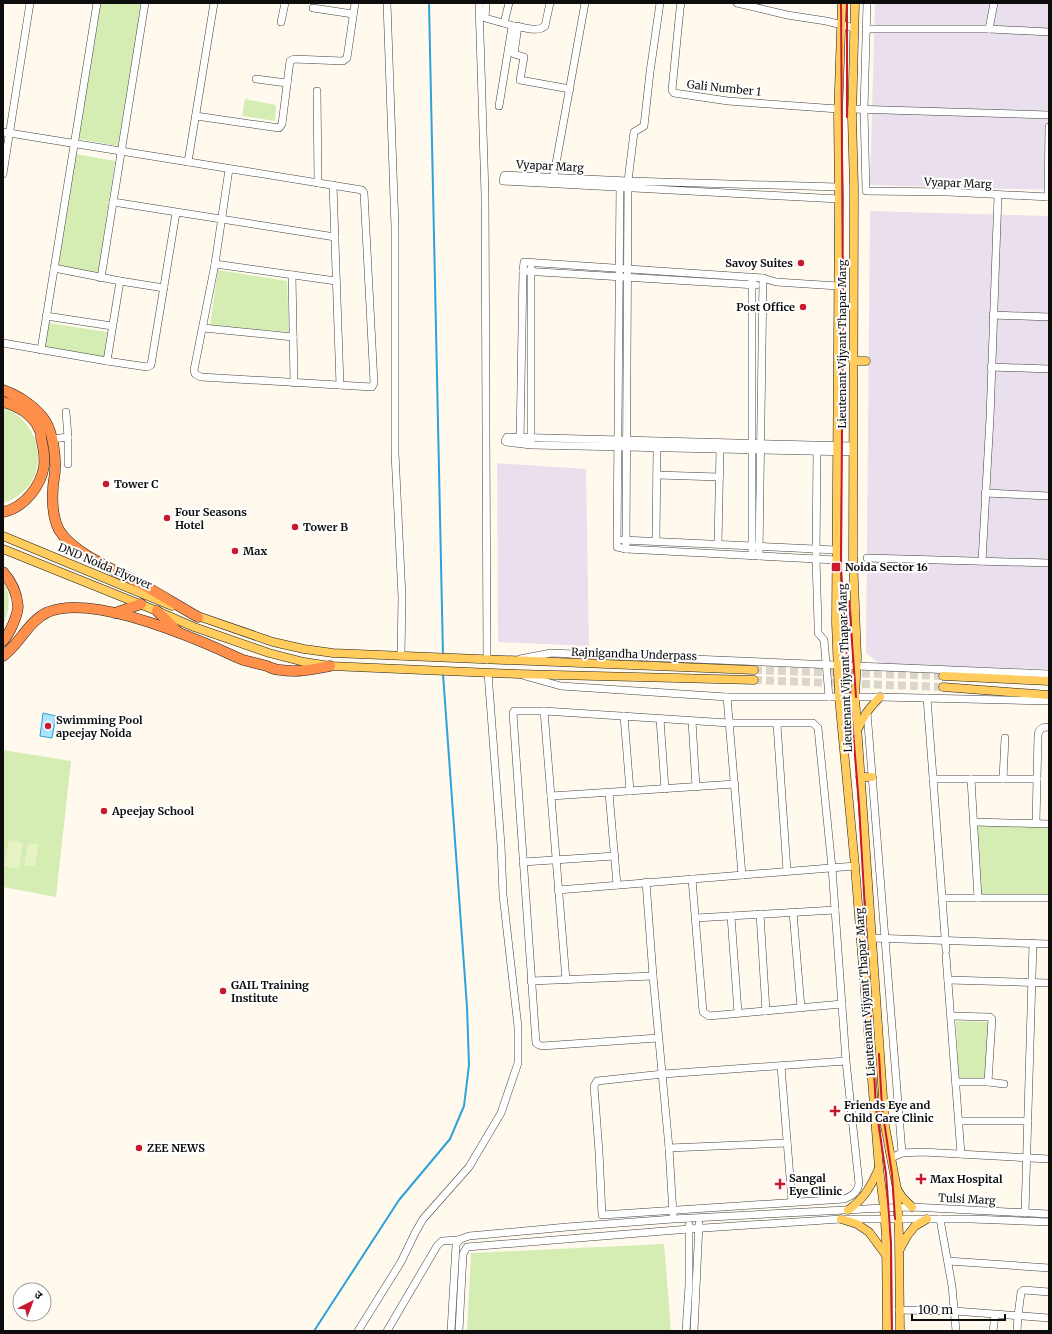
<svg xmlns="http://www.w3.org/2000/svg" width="1052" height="1334" font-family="Merriweather,'Noto Sans Devanagari',serif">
<rect width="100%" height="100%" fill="#fffaed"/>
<!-- industrial -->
<g fill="#eae0ed">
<path d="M875,3H1049V190L870,185Z"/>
<path d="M870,211L1049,216V669L881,665L866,653Z"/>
<path d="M497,463L586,469L589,646L498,642Z"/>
</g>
<!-- green -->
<g fill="#d5edb3">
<path d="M101,3H141L118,146L79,139Z"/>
<path d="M245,99L276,105L275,121L242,116Z"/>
<path d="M75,154L115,161L98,275L58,269Z"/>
<path d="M218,270L287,281L289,332L210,325Z"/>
<path d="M49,323L107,332L104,357L45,348Z"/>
<path d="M3,407C48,425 51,488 3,503Z"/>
<path d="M3,580C11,595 10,610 3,625Z"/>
<path d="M3,750L71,761L56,897L3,887Z"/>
<path d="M976,825L1049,826V895L980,894Z"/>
<path d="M956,1021L989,1022L986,1083L959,1081Z"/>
<path d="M664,1244L671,1331H467L471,1253Z"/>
</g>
<!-- pitch -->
<g fill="#e7f3c5">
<path d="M9,840L23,843L19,869L4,866Z"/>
<path d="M28,843L39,845L35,867L24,865Z"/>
</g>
<!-- water -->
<path fill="#ace4fb" stroke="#2da1d9" d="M43,713L56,716L52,738L40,736Z"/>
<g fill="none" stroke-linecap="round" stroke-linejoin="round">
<!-- stream -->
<g stroke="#2da1d9" stroke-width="2">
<path d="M429,3L443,656"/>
<path d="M314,1331L399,1200L450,1139L464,1106L469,1065L467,1007L443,674"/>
</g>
<!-- major-tunnel -->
<g stroke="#dbd6cb" stroke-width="8" stroke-dasharray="8 4" stroke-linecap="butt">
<path d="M754,670L943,676"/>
<path d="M754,680L943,687"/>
</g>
<defs>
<g id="minor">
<path d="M387,3L395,227V453L402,597L401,656"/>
<path d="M479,3L485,195L487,660"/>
<path d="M486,3L485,18L514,26"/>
<path d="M681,3L680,9L672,90L674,93L728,101L838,109"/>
<path d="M737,3L787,15L826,21L854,28"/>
<path d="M867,3L864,110L866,191L948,192L1049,197"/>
<path d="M313,8L353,14"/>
<path d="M281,22L285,3"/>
<path d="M504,23L509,3"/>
<path d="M518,26L514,54L524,57L520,80L570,89"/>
<path d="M866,29H989L1049,32"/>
<path d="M989,29L994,3"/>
<path d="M256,79L287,83"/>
<path d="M317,91L318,183"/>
<path d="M499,106L512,27L514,26C524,27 537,33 545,26L550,3"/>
<path d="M852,109L1049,115"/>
<path d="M196,116L279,128L282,124L290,61L294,59L343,61L347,58L355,3"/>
<path d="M3,132L362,190L364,193L374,383L372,387L201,377L195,374L194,370L215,264L229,169"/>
<path d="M188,162L214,3"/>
<path d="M3,174L30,3"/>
<path d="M553,180L585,3"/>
<path d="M620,183L617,547L626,549L836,560"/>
<path d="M333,185L340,385"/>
<path d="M838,187L628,181L505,175L504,176L503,181L839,199"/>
<path d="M1048,197L1049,127"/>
<path d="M113,202L335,237"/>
<path d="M215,264L336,281"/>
<path d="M54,268L120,281L107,361"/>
<path d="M531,268V442"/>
<path d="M523,271L756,285"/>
<path d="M292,275L294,383"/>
<path d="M101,278L145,3"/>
<path d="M120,281L164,288"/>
<path d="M993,315L1049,317"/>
<path d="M46,316L112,326"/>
<path d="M203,328L293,337"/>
<path d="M3,343L107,361L147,367L151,365L176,213"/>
<path d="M41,350L97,3"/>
<path d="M991,367L1049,369"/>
<path d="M66,412L68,437"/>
<path d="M52,439L68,437V464"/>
<path d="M520,442L523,271L524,262L763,278L776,282L838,286"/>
<path d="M853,446L507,437L505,441L506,442L531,445L853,452"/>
<path d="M817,448L816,559L818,624V633L824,640L825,651L829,697"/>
<path d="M657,475L719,477"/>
<path d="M985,493L1049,496"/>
<path d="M623,540L836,550"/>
<path d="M656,541L657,448"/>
<path d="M718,544L720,449"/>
<path d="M626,549L628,181L634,132L644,126L650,72L660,3"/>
<path d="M752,556V277"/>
<path d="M759,556L763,278"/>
<path d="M867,558L1049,563"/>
<path d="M982,561L990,418L998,195"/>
<path d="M520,659L551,653L1049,674"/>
<path d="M525,676L561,686L727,697H880L1049,701"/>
<path d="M727,697L742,875"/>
<path d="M927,698L946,950"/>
<path d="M544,711L566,980"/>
<path d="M867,712L902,1153L891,1158"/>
<path d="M624,716L630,791"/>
<path d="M660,719L665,789"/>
<path d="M692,721L696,787"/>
<path d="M777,724L787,871"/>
<path d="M933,779H1037"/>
<path d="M971,779L978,898"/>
<path d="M1003,779L1005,738"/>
<path d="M609,793L617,885"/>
<path d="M551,796L735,784"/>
<path d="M974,822L1049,824"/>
<path d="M1036,823L1038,735C1039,728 1043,727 1049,727"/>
<path d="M523,862L615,856"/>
<path d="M692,879L703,1012L709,1016L842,1004"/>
<path d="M646,882L653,976L669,1148L673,1214"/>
<path d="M558,890L855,866"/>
<path d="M942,898H1049"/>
<path d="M793,912L801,1008"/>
<path d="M760,914L766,1011"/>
<path d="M731,916L738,1013"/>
<path d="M696,918L835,910"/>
<path d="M872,938L1049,944"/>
<path d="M946,956L961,1154"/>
<path d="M948,980L1049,983"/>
<path d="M531,981L653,976"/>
<path d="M951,1016L990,1017L992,1019L988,1082H956"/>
<path d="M658,1038L542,1046L539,1045L536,1043L513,713L514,711H544L729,723H813L818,728L832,868L846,1061L859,1184C857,1193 852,1196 844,1199L602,1215L599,1152L594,1086L597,1081L663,1074L846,1061"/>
<path d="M781,1066L792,1202"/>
<path d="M988,1082L1004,1084"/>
<path d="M959,1121H1028"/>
<path d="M669,1148L787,1143"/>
<path d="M902,1153L922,1152L1049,1159"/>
<path d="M1025,1213L1033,943"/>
<path d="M940,1219L952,1286L956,1331"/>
<path d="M948,1261L1049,1268"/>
<path d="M899,1310L954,1311L1049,1318"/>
<path d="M358,1331L401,1262L415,1233L423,1219L469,1167L501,1113L518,1063V1027L503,895L501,845L488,673"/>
<path d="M387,1331L437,1246L442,1241L458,1240L459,1241"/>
<path d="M451,1331L456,1245L458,1240L469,1236L567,1227L673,1219L884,1208L912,1207L1049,1214"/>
<path d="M459,1331L463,1254L467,1247L689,1229L841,1219H971L1049,1222"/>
<path d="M686,1331L689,1285V1225"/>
<path d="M694,1331L699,1224"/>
<path d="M993,1331L995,1315"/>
<path d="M1017,1331L1018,1316L1021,1292L1024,1290L1049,1292"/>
</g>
<g id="major">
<path d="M842,3L838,117L839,199L836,623L839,697L855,866L879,1168L884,1208L886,1237L887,1331"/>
<path d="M855,3L852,118L854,187L853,558L857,657L855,697L885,1126L897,1189L899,1236L900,1331"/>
<path d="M853,361H866"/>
<path d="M3,536L172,606"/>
<path d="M3,549L157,611L194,627L269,653L304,662L330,666L517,674L754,680"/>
<path d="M192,614L273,642L304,649L333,653L754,670"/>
<path d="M943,676L1049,681"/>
<path d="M943,687L1049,695"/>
<path d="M859,727C863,715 871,706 880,697"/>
<path d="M860,777H872"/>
<path d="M897,1189L902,1197L912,1207"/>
<path d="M848,1210C865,1198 871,1186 879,1168"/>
<path d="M841,1219L857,1224L869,1232L886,1255"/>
<path d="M900,1249L907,1236L915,1226L927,1219"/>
</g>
<g id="highway">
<path d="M3,390C19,396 37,407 46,422C53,434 56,457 55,470C55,476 53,482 53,488C52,501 53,518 59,530C73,554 121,573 145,586C163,596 180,607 198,617"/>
<path d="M3,402C17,405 33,415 39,429C41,431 41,435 41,438C43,446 45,457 44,466C41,486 24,508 3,512"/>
<path d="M3,572C11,581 17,593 18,606C18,615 9,635 3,641"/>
<path d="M157,611L178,632"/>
<path d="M115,613L141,604"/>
<path d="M3,656C20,644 28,621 48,612C88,596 169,628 207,644C219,649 231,655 243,660C251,662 259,664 267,666C271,668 276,670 281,670C298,673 314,669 330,666"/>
</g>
</defs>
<!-- minor casing -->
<use href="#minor" stroke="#404040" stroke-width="8"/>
<!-- major casing -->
<use href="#major" stroke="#1e1e1e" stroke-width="9"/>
<!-- highway casing -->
<use href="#highway" stroke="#1e1e1e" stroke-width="11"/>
<!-- minor -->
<use href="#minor" stroke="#fff" stroke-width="7"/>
<!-- major -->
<use href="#major" stroke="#ffcc5d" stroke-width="8"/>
<!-- highway -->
<use href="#highway" stroke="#ff904b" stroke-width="10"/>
<!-- rail -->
<g stroke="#c9192e" stroke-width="2">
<path d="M841,3L843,302L841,568L847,658L859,804L876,1108L886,1174L891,1243L892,1331"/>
<path d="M847,3V117"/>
<path d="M849,601L856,697"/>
<path d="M879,1054L882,1108L892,1174L895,1219"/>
</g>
</g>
<!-- markers -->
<g fill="#c9192e" stroke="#fff" stroke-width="1.5">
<circle cx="801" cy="263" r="4"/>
<circle cx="803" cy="307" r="4"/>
<circle cx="106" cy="484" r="4"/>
<circle cx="167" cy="518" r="4"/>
<circle cx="295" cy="527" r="4"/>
<circle cx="235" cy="551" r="4"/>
<rect x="831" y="562" width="10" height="10" rx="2"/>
<circle cx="48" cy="726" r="4"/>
<circle cx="104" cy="811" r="4"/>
<circle cx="223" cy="991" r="4"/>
<path d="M833 1105h4v4h4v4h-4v4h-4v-4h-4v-4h4z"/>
<circle cx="139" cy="1148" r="4"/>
<path d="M919 1173h4v4h4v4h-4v4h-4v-4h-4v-4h4z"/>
<path d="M778 1178h4v4h4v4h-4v4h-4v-4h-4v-4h4z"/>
</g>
<g text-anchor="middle" stroke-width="4" stroke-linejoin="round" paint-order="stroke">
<!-- street labels -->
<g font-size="11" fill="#0d0d0d" stroke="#fff">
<text transform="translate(724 88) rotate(6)" y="4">Gali Number 1</text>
<text transform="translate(550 166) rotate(3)" y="4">Vyapar Marg</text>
<text transform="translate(958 183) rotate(2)" y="4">Vyapar Marg</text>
<text transform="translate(842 344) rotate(-90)" y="4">Lieutenant Vijyant Thapar Marg</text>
<text transform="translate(105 566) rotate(23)" y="4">DND Noida Flyover</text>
<text transform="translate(634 654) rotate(2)" y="4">Rajnigandha Underpass</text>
<text transform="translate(845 668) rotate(-92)" y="4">Lieutenant Vijyant Thapar Marg</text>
<text transform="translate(865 992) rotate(-94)" y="4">Lieutenant Vijyant Thapar Marg</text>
<text transform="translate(967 1199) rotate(3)" y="4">Tulsi Marg</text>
</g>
<!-- poi labels -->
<g font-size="11" font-weight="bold" fill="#0d0d0d" stroke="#fff" text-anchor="start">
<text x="793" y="267" text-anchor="end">Savoy Suites</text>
<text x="795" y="311" text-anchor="end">Post Office</text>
<text x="114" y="488">Tower C</text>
<text x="175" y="516">Four Seasons<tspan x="175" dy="13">Hotel</tspan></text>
<text x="303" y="531">Tower B</text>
<text x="243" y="555">Max</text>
<text x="845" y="571">Noida Sector 16</text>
<text x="56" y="724">Swimming Pool<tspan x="56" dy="13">apeejay Noida</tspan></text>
<text x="112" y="815">Apeejay School</text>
<text x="231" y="989">GAIL Training<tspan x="231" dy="13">Institute</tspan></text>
<text x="844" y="1109">Friends Eye and<tspan x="844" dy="13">Child Care Clinic</tspan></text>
<text x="147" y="1152">ZEE NEWS</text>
<text x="789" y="1182">Sangal<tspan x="789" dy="13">Eye Clinic</tspan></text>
<text x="930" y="1183">Max Hospital</text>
</g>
</g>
<!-- border -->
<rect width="1052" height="1334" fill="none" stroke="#0d0d0d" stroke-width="8"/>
<!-- north arrow -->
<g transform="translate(32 1302) rotate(42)"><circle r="19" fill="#ffffff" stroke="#9e9e9e"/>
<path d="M0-3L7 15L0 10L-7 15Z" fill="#c9192e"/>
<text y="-6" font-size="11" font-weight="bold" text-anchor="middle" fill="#0d0d0d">उ</text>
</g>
<!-- scale -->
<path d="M912 1314v6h93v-6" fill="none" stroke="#0d0d0d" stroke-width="2"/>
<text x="918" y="1314" font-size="12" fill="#0d0d0d" stroke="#ffffff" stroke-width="3" paint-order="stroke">100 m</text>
</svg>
